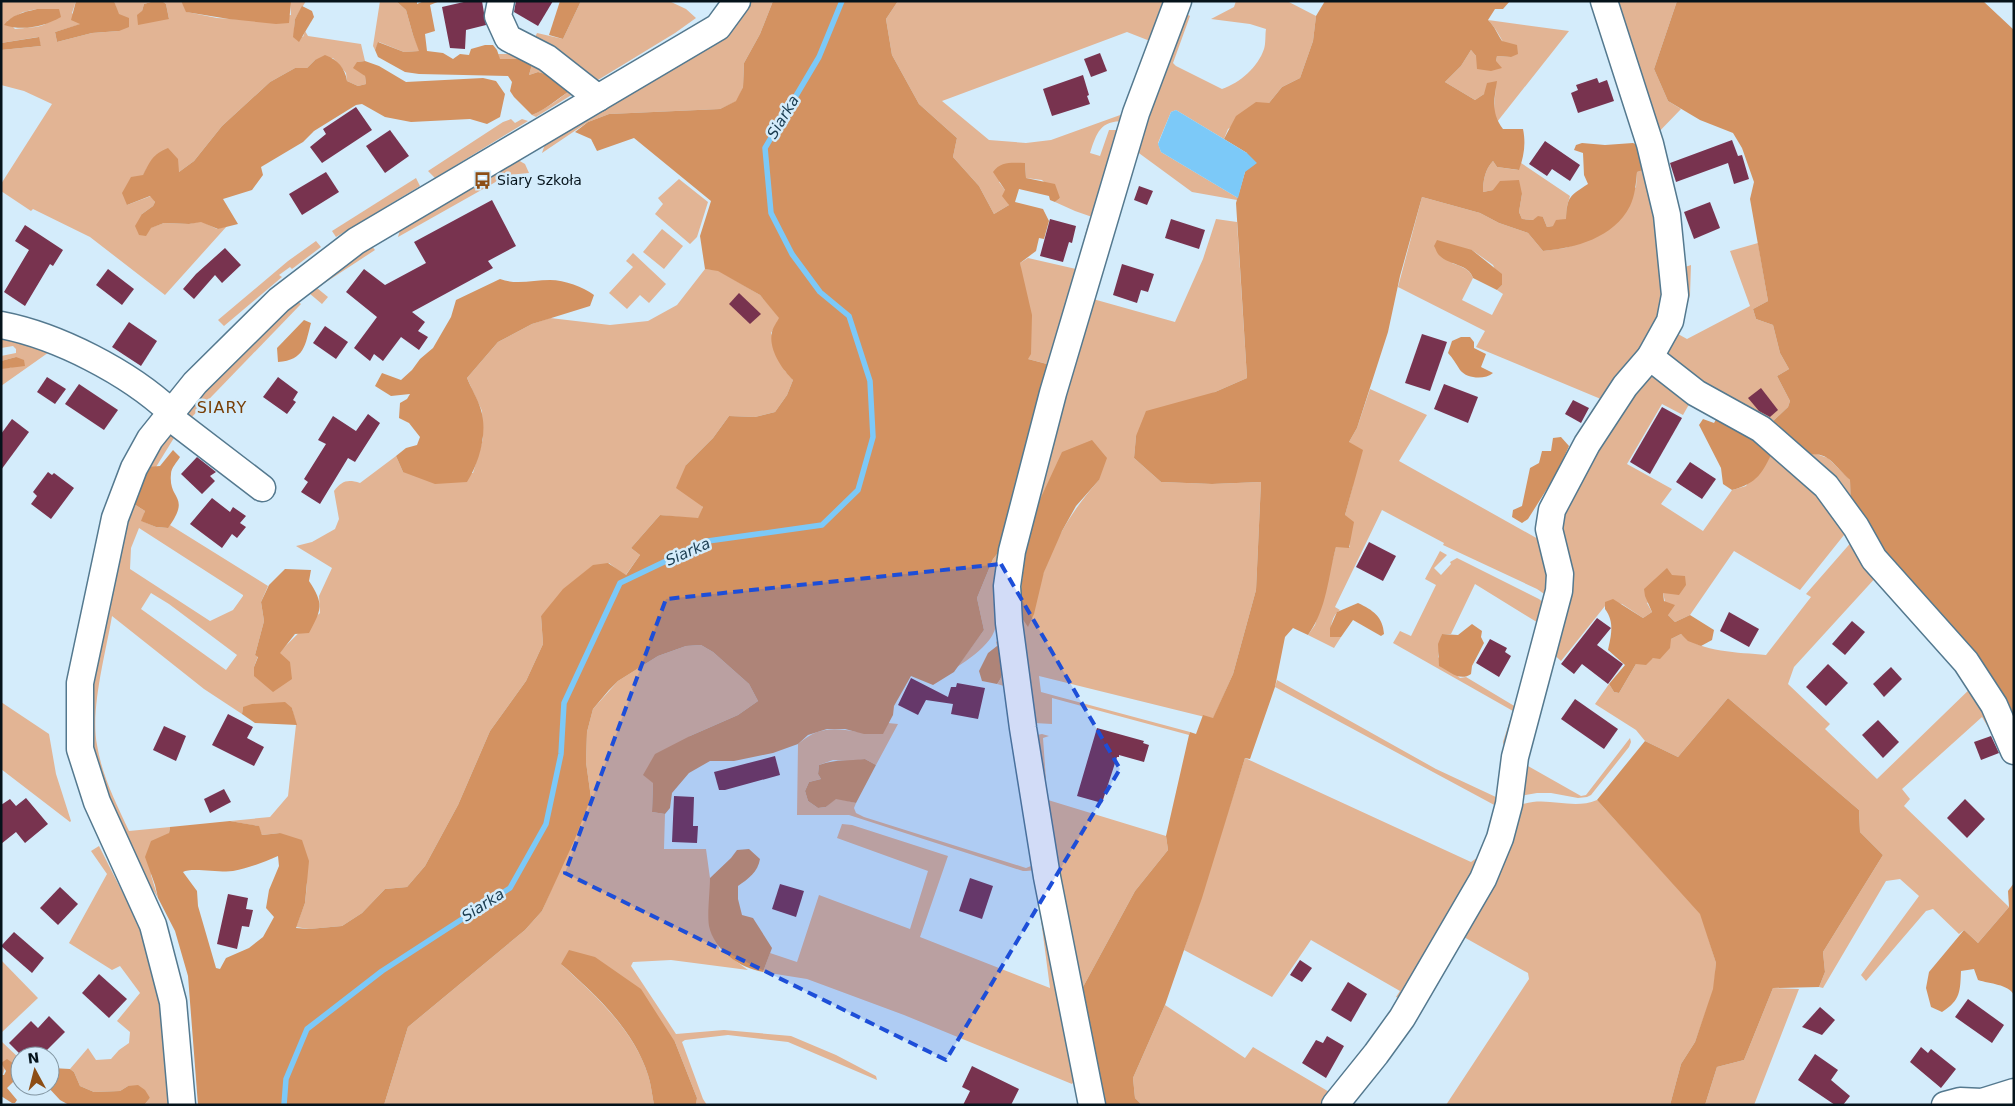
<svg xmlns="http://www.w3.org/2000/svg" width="2015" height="1106" font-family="'DejaVu Sans',sans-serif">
<rect width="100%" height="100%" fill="#d4ecfb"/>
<!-- green -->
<g fill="#e2b494" fill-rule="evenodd">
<path d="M1,1H76L72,13L81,24L55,32L57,42L92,33L119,31L118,14L114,1H154L144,4L142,11L169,19L166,4L162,1H181L187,12L217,18L248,20L291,15L290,2L306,1L295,19L294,30L303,37L305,31L308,36L361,44L365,61L357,62L365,76L366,84L358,86L347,81L346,73L333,58L315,60L307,68H295L270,82L222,126L194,161L179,172L147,168L127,205L151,196L155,202L153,206L142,214L150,228L164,223L189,224L201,221L217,229L227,226L165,295L90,237L33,209L31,211L1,191V184L52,104L24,91L1,85V50L41,46L38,37L1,43ZM37,9H59C47,30 38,26 15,29L7,21L23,12Z"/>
<path d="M380,1H396L406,10L413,35L420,51L404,52L379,42L375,50L373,46Z"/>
<path d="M581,1H669L686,9L696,18L675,33L593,83L532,44L537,33L563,39Z"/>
<path d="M747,1H773L760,34L744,63L743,87L737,101L720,109L609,114L588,122L542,153L548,135Z"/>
<path d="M898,1H1168L1124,121C1100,121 1097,132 1090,153L1100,156L1109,130H1119L1095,218L1075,211L1055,202L1060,198L1042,180L1026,178L1025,163L999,182L1005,190L1009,205L994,214L979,186L953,157L957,138L919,104L892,55L886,19ZM1127,32L1150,41L1123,114L1051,140L1026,143L989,140L942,101Z"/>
<path d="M1236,1H1287L1316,16L1313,41L1300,78L1282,87L1269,103L1228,129L1224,139L1176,110L1171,112L1158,143L1161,152L1238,198L1237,200L1192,192L1132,148L1182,11L1190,16L1173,63L1176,66L1222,89C1240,83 1258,67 1264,49C1266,43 1265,35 1266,29L1250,24L1211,19L1234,7Z"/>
<path d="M1607,1H1677L1654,69L1668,101L1681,109L1651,140Z"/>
<path d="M1488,20L1569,31L1497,122L1494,111L1496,82L1484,94L1475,100L1445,82L1461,66L1471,50L1476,56L1496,61L1497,56L1511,57C1504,45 1498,30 1488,20Z"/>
<path d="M498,54H531L560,71L568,79L571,78L578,86V91L536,117L532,115C548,108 561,97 575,87L558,74L549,75L538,72L529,75L533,61L522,59H499Z"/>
<path d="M511,119L515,123L522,119L528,121L435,178L428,171L503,122Z"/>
<path d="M518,160L525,164L529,173L508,175L398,237L400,230Z"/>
<path d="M1493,161L1497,167L1518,170L1521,163L1570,196L1567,206L1566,219L1554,226L1547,227L1543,217L1533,220L1522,219L1519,212L1522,194L1493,190L1483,192C1483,181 1485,169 1493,161Z"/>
<path d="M1650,168L1662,218L1663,323L1608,402L1476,347L1485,331L1398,287L1422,197L1480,213L1499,223L1528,233L1543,251L1565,248L1589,240L1636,187L1637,172ZM1472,250L1493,265L1502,285L1497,290L1503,294L1492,315L1462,300L1473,278C1470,269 1460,266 1452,263Z"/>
<path d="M416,178L420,186L336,237L332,231Z"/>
<path d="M679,179L708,202L697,237L690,244L655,214L663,204L658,198Z"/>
<path d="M1216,219L1237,222L1247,378L1215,392L1136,436L1134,458L1161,482L1212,484L1261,482L1256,590L1233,674L1213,719L1039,676L1041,692L1190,732L1189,735L1052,698V724L1034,723L1021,683L1019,548L1093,299L1175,322L1203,259ZM1099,480C1074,508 1057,535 1044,571C1038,590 1036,608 1028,626L1020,599L1025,555L1037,506Z"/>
<path d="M1088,224L1094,226L1055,366L1028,359L1020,263L1028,258L1076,269Z"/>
<path d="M662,229L683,246L664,269L643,252Z"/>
<path d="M316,241L321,247L292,269L290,267L279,275L282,277L224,326L218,320L288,261Z"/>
<path d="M1758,243L1768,301L1753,309L1756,319L1773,325L1780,353L1789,369L1777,376L1790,401L1788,407L1770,424L1661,357L1682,268L1691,265L1690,295L1678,334L1687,339L1750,306L1730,251Z"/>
<path d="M370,244L375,250L317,288L328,297L322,304L309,293L308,286Z"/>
<path d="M633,253L666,284L649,303L640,295L627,309L609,293L633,267L626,261Z"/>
<path d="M705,269L718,270L760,295L780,318L771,333L785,371L793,380L787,395L775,412L755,417L729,416L713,438L686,465L703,508L698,519L660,515L631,548L640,555L625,576L609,563L541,616L543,644L526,681L490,731L458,805L425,866L407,887L385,889L362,913L342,926L309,929L296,927L305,903L307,884L280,833L262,835L258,826L230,821L270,817L288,796L296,725L292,708L243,707L242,714L204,689L112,616C106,652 90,709 97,745C102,776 116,803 129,831L170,827L169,833L151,875L158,898L121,840L97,782L85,708L131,502L145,511L142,521L156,527L167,528L170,525L268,586L261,602L264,621L255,655L258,656L254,667L255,676C277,656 297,633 320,613L319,596L332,568L296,546L312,542L335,529L339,519L334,491C342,481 347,479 360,483L396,456L403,472L473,473L483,439L482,411L467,378L498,342L532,324L550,318L610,325L648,321L677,305ZM139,528L243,595V596L233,610L210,621L130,569L131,548ZM151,593L169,604L237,655L226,670L141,609Z"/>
<path d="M296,300L301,304L187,422L181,415Z"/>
<path d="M1,332L52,350L1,386V369L3,368H11L16,357L1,361V356L16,353V349L13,346L1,348Z"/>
<path d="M1643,369L1692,399L1683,415L1662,404L1627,464L1672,489L1661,504L1703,531L1732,490L1746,486L1770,444L1848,530L1800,590L1734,551L1690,615L1675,622L1668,615L1663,593L1685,576L1647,603L1652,612L1643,618L1622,604L1605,602V606L1561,661L1549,650L1553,528Z"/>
<path d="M1370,389L1427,415L1399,461L1547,544L1553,600L1537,589L1443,545L1444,543L1382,510L1335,607L1340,610C1332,615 1330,628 1330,637H1341L1334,648L1308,635L1315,625L1336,547H1350L1345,515L1353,485L1349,442L1357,428Z"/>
<path d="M168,428L177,433L156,467H147Z"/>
<path d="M1813,453L1828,458L1850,480L1851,513L1799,457Z"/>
<path d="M1854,539L1878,575L1794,667L1788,684L1830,724L1825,729L1877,779L1975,684L1995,722L1988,727L1982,717L1902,789L1910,799L1904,806L2009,907L1978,943L1964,930L1959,934L1933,909L1926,911L1866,981L1861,975L1919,896L1900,879L1886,881L1823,988L1819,987L1825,972L1823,952L1883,855L1860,832L1859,810L1728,698L1678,757L1645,741L1636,730L1595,704L1609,684L1614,692L1619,693L1636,664L1653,658L1671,639L1681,634C1702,653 1738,652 1766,655L1811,597L1806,594Z"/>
<path d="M1006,543C1003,566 1003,623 990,639C981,651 969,659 957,667L984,630L977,598L993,559Z"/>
<path d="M1440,551L1447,555L1434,568L1441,575L1451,564L1450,562L1457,558L1539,599L1545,604L1540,624L1475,584L1451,634H1442L1438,657L1460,678L1466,677L1516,707L1499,820L1406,1001L1396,997L1400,991L1311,940L1272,997L1184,950L1245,758L1471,862L1481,855L1498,807L1275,687L1277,680L1436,769L1498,798L1505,750L1503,742L1513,711L1393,643L1400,631L1411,636L1436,585L1425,579Z"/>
<path d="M1004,635L1019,751L1038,862C1036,871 1032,871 1023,871L849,815H797L798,744C827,718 849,734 882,734L888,723L898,724L876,765L865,759L851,761L833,760L819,765L818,774L821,779L809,782L805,791L808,801L818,808L826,807L836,798L856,803L854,808L856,813L864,817L1026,868L1031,866L1033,862L1004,686L997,684C1005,675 1006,659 1003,647L997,646L996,642Z"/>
<path d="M701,645L713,652L749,684L758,701L738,715L690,736L653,783L652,812L665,814L664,849H706L710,878V896L719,949L748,970L671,960L633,962L631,966L676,1034L724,1030L791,1036L836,1055L876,1076L877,1080L788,1042L728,1035L685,1040L682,1042L703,1099L707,1105H696L697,1098L675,1042L561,964C595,995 634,1030 648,1075C651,1084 652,1095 654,1105H384L408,1027L525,930L542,911L591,798L586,762L587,732L593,709L618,681L658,656L686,646Z"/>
<path d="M1,702L49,734L56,774L71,821L70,822L1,769Z"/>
<path d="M1042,734L1049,736L1043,738L1046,780H1040L1037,735Z"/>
<path d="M1630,738L1631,742L1629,747L1591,795L1587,797L1578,798L1551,793H1537L1520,796L1521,762L1581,796L1586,795Z"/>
<path d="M1047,795L1048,800L1166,836L1168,850L1135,891L1083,987L1106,1105H1100L1039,796Z"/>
<path d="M1597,800L1701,914L1716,963L1714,989L1695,1042L1681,1064L1670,1105H1446L1529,979L1528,973L1462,936L1520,805C1548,795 1571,811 1597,800Z"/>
<path d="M842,824L852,825L948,856L920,937L1050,988L1036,882L1075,1080L1072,1084L904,1015L807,979L763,972L770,953L797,962L819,895L910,929L928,871L837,838Z"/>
<path d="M99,846L143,933L157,983L168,1080L169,1105H144L150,1098L128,1086L120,1091L94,1092L80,1086L74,1072L70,1069L88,1048L96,1060L111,1059L119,1050L129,1043L130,1032L117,1021L140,993L120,966L112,970L69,943L107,874L91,851Z"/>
<path d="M1,960L38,998L1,1033Z"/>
<path d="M1773,988L1799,989L1754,1105H1705L1717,1067L1744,1060Z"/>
<path d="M1165,1005L1245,1058L1253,1047L1331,1093L1330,1105H1142L1135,1098L1133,1078Z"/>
<path d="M1,1041L20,1059V1068L7,1060L3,1075H1Z"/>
</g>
<!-- forest -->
<g fill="#d39261" fill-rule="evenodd">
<path d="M76,1H114L119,14L129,18V27L119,31L92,33L57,42L55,32L80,24L71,20Z"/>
<path d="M154,1H162L166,4L169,19L138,25L137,15L142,11L144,4Z"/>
<path d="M181,1H291L289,23L276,24L229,19L186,12Z"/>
<path d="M396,1H417V4L424,1H440L430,5L435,31L425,34L427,51L443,53L453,59L460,54L469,55L471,49L485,45H493L497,50L500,59H522L533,61L529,75L538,72L549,75L576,87C560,96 549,108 532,115L514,97L510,91L512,82L508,76L419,74L405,72L378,57L375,50L378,42L404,52L419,51L413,35L406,10Z"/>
<path d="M560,1H581L563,39L549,35Z"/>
<path d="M773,1H898L886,19L892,55L919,104L957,138L953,157L979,186L994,214L1009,205L1002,196L1005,190L993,172C1001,161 1012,163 1025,163L1026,178L1055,184L1060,198L1055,202L1050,200L1049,196L1019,189L1015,202L1043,209L1049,221L1044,239L1039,238L1036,251L1020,263L1032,315L1031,354L1028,359L1047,364L1028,436L1006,543L993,559L977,598L984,630L954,672L933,685L911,676L894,706L893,715L883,734H864L845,729H827L808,735L798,744L773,753L734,761H710L689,773L672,793L670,808L665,814L652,812L653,783L643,775L655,754L690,736L738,715L758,701L749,684L713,652L701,645L686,646L658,656L618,681L609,690L593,709L587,732L586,762L591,798L574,841L542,911L525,930L408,1027L384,1105H198L188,976L175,931L158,898L155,885L145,857L151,841L169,833L170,827L230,821L259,826L262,835L280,833L302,840L309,861L305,903L296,928L309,929L342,926L362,913L385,889L407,887L425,866L458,805L490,731L526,681L543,644L541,616L563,589L593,565L608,563L626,575L640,555L631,548L660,515L698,518L703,507L676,488L686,465L713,438L729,416L755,417L775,412L787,395L793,380C782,369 768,349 772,332C773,327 777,322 779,318L760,295L718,271L705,269L700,236L711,201L634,138L597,151L591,139L575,132L588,122L609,114L720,109L736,101L743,87L744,63L760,34ZM278,856L279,866L269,890L266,908L274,917L263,937L249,948L226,958L220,969L216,968L198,906L197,891L183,872C191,867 220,873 233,871C249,868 264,862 278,856Z"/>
<path d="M1325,1H1510L1503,9H1495L1488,20C1496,28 1496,32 1502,41L1517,45L1518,54L1511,57L1497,56L1496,61L1502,68L1491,71L1477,69L1476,56L1471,50L1461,66L1445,82L1475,100L1484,94L1487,83L1497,81C1494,100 1491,113 1503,129H1523C1526,144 1524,156 1519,170L1497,167L1493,161C1485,169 1483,181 1483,192L1493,190L1500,181L1519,180L1522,194L1519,212L1522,219L1533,220L1538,216L1543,217L1547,227L1553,226L1556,220L1566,219C1567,196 1570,196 1588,184L1584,175L1583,153L1574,150L1576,145L1582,143L1605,145L1633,143L1646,149L1650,168L1637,172C1636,183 1635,196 1630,206C1614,238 1575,248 1543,251L1528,233L1499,223L1480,213L1422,197L1400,276L1388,332L1357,428L1349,442L1363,450L1345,515L1354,522L1349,548L1336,547C1328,577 1327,609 1308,635L1293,628L1285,637L1275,687L1250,759L1245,758L1202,898L1165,1005L1133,1078L1135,1098L1142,1105H1106L1083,987L1135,891L1168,850L1166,836L1189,735L1190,732L1196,734L1203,715L1213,718L1233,674L1256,590L1261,482L1212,484L1161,482L1134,458L1136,436L1146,411L1215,392L1247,378L1236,203L1245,172L1247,153L1224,139L1236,116L1256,102L1269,103L1282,87L1300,78L1313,41L1316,16Z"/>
<path d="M1677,1H1983L2014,30V741L1851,513L1850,480C1831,463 1828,448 1799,457L1770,424L1788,407L1790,401L1777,376L1789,369L1780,353L1773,325L1756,319L1753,309L1768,301L1750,199L1754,182L1742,148L1733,133L1700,120L1668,101L1654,69Z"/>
<path d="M302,6L312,11L314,17L299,42L293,37L295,19Z"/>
<path d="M37,9H59L61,17C43,27 23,31 4,25C11,15 24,12 37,9Z"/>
<path d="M39,37L41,46L1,50V43Z"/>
<path d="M325,55C338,60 345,68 347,81L358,86L366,84L365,76L353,68L357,62L365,61L379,66L406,82L483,78L496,81L505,94L500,117L487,124L470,119L411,122L385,117L362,104L356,105L314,131L303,142L261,167L263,175L252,190L223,199L238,224L218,229L201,222L189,224L164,223L151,228L146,236L139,235L135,226L142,214L153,206L155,202L150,196L127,205L122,193L131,177L143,175C151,160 152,155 168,148L178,159L179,172L194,161L222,126L270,82L295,68H307L315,60Z"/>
<path d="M1437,240L1472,250L1502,274V285L1497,290L1473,278C1469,264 1449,265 1440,256C1437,254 1436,249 1434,246Z"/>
<path d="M500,279C516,285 533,280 550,280C565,280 583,287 594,295L590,306L532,324L498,342L467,378C471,388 478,399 481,410C488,433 479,463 467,482L435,484L403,472L396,456L406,448L417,445L420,437L409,423L399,418L400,403L407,399L410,394L391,396L375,386L382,373L401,380L412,370L420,359L433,348L451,317L456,300Z"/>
<path d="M304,320L311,323C305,345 305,360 278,362L277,348Z"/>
<path d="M1461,337H1470L1474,342V348L1486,354L1481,367L1493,373C1485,380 1467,379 1460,370C1456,364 1453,358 1448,353L1452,341Z"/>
<path d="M16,357L24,360L25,366L1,369V361Z"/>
<path d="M1718,416L1773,451C1762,473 1758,483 1732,490L1723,484L1721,468L1699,425L1703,419L1714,423Z"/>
<path d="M1561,437L1569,446L1557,473L1528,519L1522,523L1512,517L1513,510L1522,506L1530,468L1539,463L1542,451H1551L1553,438Z"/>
<path d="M1092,440L1107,458L1099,480L1076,506L1062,531L1044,572L1034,614L1028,627L1022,618L1020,599L1025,555L1037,506L1062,452Z"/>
<path d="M173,450L180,457C177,462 171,468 171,474C168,501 192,495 168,528L156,527L141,521L145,511L131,502L147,467L160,466Z"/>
<path d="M1667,568L1672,575L1685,576L1686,585L1679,595L1663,593L1664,601L1675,605L1668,615L1675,622L1690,615L1714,630L1712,640L1701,646L1688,641L1681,634L1671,639L1670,648L1660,659L1653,658L1646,665L1636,664L1619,693L1614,692L1609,684L1625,665L1608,650C1611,636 1615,622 1605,609V602L1613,599L1643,618L1652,612L1645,596L1644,589Z"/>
<path d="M285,569L311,570L309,581C324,604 322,609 309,633L295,634L280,653L290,662L292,679L273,692L254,676V667L258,657L255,655L264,621L261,602L269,585Z"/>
<path d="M1358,603C1373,610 1383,617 1384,634L1381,636L1353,620L1341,637H1330V628L1337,612Z"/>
<path d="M1472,624L1482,631L1481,637L1484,643L1472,666L1471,674C1460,682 1449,671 1439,666L1438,644L1442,634L1458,635Z"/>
<path d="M997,646L1003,647C1003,660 1006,674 997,684L982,681L979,671L988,653Z"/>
<path d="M1728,698L1859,810L1860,832L1883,855L1823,952L1825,972L1819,987L1773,988L1744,1060L1717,1067L1705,1105H1670L1681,1064L1695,1042L1713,989L1716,963L1700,914L1597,800L1645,741L1678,757Z"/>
<path d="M285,702L292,708L297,725L255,723L242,714L243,707L252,704Z"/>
<path d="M865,759L876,765L856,803L836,799L826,807L818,808L808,801L805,791L809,782L821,779L818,774L819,765C836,759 847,761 865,759Z"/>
<path d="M749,849L760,859C758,872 748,879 738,886V899L742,915L753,918L772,948L763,972C740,968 714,950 709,926C707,914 710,891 710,878L731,858L737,850Z"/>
<path d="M2014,883V995C2008,984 1990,984 1978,980L1974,969L1961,971C1960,991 1961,1000 1942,1012L1931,1007L1926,988L1929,972L1964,930L1978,943L2009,907L2008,891Z"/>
<path d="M569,950L595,957L641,989L675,1042L697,1098L696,1105H654C652,1095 651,1084 648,1075C634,1030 595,994 561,964Z"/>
<path d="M7,1059L20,1068V1075L7,1088L17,1100L15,1103H12L1,1096V1075H4L6,1071L1,1063Z"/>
<path d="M52,1068L70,1069L74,1072L80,1086L94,1092L120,1091L128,1086L138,1085L145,1090L150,1098L144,1105H69L60,1100L47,1086H50V1070Z"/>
</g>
<!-- water -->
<path fill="#7cc9f8" d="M1176,110L1247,153L1257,163L1245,172L1238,198L1161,152L1158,144L1171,112Z"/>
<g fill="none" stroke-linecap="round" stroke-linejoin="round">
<!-- stream -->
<path stroke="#7cc9f8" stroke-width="5.5" d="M284,1105L286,1079L307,1029L382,971L510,888L546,824L561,754L564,703L620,583L708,541L822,525L858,490L873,437L870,381L849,316L820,292L792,254L771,213L765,148L819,57L842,1"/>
</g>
<!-- building -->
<g fill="#78334f">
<path d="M468,1H482L486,25L466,30L465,49L450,48L442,7Z"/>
<path d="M516,1H553L538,26L514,12Z"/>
<path d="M1100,53L1107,71L1091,77L1084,59Z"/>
<path d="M1083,75L1089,95L1087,96L1090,104L1052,116L1043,89Z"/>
<path d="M1597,78L1599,83L1607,80L1614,101L1578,113L1571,93L1578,90L1576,85Z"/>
<path d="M356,107L372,130L322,163L310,147L326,134L323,129Z"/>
<path d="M390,130L409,156L385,173L366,146Z"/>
<path d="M1732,140L1738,156L1742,155L1749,179L1734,184L1728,163L1676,182L1670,163Z"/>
<path d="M1545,141L1580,165L1570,181L1552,169L1547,176L1529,164Z"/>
<path d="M326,172L339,192L302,215L289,194Z"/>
<path d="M1139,186L1153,191L1147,205L1134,200Z"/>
<path d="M492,200L516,246L488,261L493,268L412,312L425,322L418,331L428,337L419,350L401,337L383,361L374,354L370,361L354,348L377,317L346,292L364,269L385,285L426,263L414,242Z"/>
<path d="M1710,202L1720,228L1694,239L1684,212Z"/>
<path d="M1050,219L1076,226L1072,243L1069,242L1063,262L1040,256Z"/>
<path d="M1171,219L1205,230L1199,249L1165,238Z"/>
<path d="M25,225L63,250L53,266L50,264L25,306L4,292L29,250L15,241Z"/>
<path d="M225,248L241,265L222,283L215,275L194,299L183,289L196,274Z"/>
<path d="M1122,264L1154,274L1148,292L1141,290L1137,303L1113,295Z"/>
<path d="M108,269L134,289L122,305L96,285Z"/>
<path d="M739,293L761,314L750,324L729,304Z"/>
<path d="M129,322L157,341L141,366L112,347Z"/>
<path d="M325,326L348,342L336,359L313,343Z"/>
<path d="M1422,334L1447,342L1430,391L1405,383Z"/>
<path d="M47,377L66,389L55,404L37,392Z"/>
<path d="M278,377L298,392L293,400L296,402L287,414L263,397Z"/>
<path d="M79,384L118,410L104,430L65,404Z"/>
<path d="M1444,384L1478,397L1468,423L1434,409Z"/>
<path d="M1761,388L1778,410L1770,417L1759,411L1748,398Z"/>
<path d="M1573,400L1589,408L1581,423L1565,414Z"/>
<path d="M1662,407L1682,418L1650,474L1630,462Z"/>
<path d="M368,414L380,423L355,462L348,458L320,504L301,492L308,482L304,479L326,444L318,440L333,416L356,431Z"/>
<path d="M12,419L29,432L1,470V434Z"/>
<path d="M197,457L216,472L210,476L215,481L202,494L181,474Z"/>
<path d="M1690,462L1716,479L1702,499L1676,482Z"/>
<path d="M48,472L52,475L54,473L74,488L51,519L31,504L37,496L33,492Z"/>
<path d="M212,498L230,512L233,507L246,516L240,523L246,527L237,538L232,534L222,548L190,524Z"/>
<path d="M1369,542L1396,556L1383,581L1356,567Z"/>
<path d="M1729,612L1759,629L1749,647L1720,631Z"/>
<path d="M1597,618L1611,628L1597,645L1623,664L1608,684L1582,664L1574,674L1561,664Z"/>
<path d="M1852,621L1865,632L1845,655L1832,644Z"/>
<path d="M1490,639L1507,648L1505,652L1511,656L1499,677L1476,663Z"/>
<path d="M1828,664L1848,683L1826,706L1806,687Z"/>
<path d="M1891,667L1902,679L1884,697L1873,684Z"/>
<path d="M911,678L948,697L951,687H956L957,683L985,688L978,719L951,714L953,704L926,700L918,715L898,705Z"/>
<path d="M1575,699L1618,729L1604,749L1561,719Z"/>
<path d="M228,714L253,727L247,738L264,747L254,766L212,745Z"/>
<path d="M1878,720L1899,742L1883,758L1862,735Z"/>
<path d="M164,726L186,736L176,761L153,750Z"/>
<path d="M1097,728L1144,741L1143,743L1149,745L1144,762L1119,755V757H1117L1102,803L1077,796Z"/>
<path d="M1991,736L1999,753L1981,760L1974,742Z"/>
<path d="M775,756L780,775L725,790H719L714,772Z"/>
<path d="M224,789L231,802L210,813L204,799Z"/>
<path d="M674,796L694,797L693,826H698L697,843L672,842Z"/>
<path d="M26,798L48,824L25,843L16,832L1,844V805L10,799L16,806Z"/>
<path d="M1965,799L1985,819L1967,838L1947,818Z"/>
<path d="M970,878L993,886L982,919L959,911Z"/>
<path d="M780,884L804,891L796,917L772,909Z"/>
<path d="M60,887L78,904L58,925L40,908Z"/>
<path d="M228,894L248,898L246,909L253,910L249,927L242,926L237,949L217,944Z"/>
<path d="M14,932L44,958L32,973L1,946Z"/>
<path d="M1300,960L1312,968L1302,982L1290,975Z"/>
<path d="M99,974L127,999L109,1018L82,993Z"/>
<path d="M1348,982L1367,994L1351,1022L1331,1010Z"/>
<path d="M1968,999L2004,1025L1992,1043L1955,1017Z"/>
<path d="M1820,1007L1835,1020L1822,1035L1802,1027Z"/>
<path d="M49,1016L65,1032L41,1056H22L9,1043L31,1021L38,1028Z"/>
<path d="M1327,1036L1344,1046L1326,1078L1302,1063L1316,1040L1323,1043Z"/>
<path d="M1921,1047L1928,1053L1931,1049L1956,1069L1941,1088L1910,1062Z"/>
<path d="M1815,1054L1838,1070L1831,1080L1850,1096L1843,1105H1835L1798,1080Z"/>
<path d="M972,1066L1019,1089L1011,1105H963L970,1091L962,1087Z"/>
</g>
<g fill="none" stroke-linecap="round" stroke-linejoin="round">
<defs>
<g id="minor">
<path d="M501,1L498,16L508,38L547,58L598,98"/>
<path d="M1,325C58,336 128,372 171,412"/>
<path d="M1650,357L1696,393L1761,429L1826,486L1856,527L1874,559L1966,662L1994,705L2014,751"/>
<path d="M168,416L262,488"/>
<path d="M182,1105L173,1002L153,925L97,802L80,749V683L115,518L134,468L150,439L195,383L279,300L356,241L718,27L737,1"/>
<path d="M1092,1105L1047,877L1023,728L1009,623L1007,586L1012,551L1053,393L1136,113L1178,1"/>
<path d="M1335,1105L1376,1054L1402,1018L1483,879L1500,838L1509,804L1515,757L1559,591L1560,574L1549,529L1552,510L1587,444L1625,386L1650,357L1670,321L1675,295L1667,215L1650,144L1604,1"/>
<path d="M1945,1105L1960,1101L1982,1102L2014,1092"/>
</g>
</defs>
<!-- minor casing -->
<use href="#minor" stroke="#54798f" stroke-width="29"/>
<!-- minor -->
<use href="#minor" stroke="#fff" stroke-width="26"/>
</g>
<!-- marked area -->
<path fill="#1d4ed8" fill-opacity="0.2" stroke="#1d4ed8" stroke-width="4" stroke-dasharray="10 6" stroke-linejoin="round" d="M1001,564L1120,769L946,1060L565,873L666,599Z"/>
<!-- icons -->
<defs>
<symbol id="bus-bare" viewBox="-9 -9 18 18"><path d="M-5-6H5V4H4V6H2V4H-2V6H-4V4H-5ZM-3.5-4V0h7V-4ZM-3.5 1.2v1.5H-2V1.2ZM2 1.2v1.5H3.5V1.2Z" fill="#8d4e15" stroke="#d4ecfb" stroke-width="2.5" paint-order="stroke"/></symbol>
</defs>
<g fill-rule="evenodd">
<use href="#bus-bare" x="470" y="168" width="25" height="25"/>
</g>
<g text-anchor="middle" stroke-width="5" stroke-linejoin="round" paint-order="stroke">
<!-- poi labels -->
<g font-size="14" fill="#05131b" stroke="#d4ecfb" text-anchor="start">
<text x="497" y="185">Siary Szkoła</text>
</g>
<!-- water labels -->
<g font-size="15" font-style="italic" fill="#1a3c50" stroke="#d4ecfb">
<text transform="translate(783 117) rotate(-59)" y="5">Siarka</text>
<text transform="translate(688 552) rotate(-24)" y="5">Siarka</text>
<text transform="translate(483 905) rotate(-33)" y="5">Siarka</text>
</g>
<!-- quarter labels -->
<g font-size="16" letter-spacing="1" fill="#773e06" stroke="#d4ecfb">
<text x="222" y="413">SIARY</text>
</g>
</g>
<!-- border -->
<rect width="2015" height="1106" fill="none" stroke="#05131b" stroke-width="5"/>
<!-- north arrow -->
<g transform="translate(35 1071) rotate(353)"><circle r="24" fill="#d4ecfb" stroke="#8195a1"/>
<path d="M0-4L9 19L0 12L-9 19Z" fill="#8d4e15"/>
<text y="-8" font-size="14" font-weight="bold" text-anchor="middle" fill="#05131b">N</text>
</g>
</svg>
